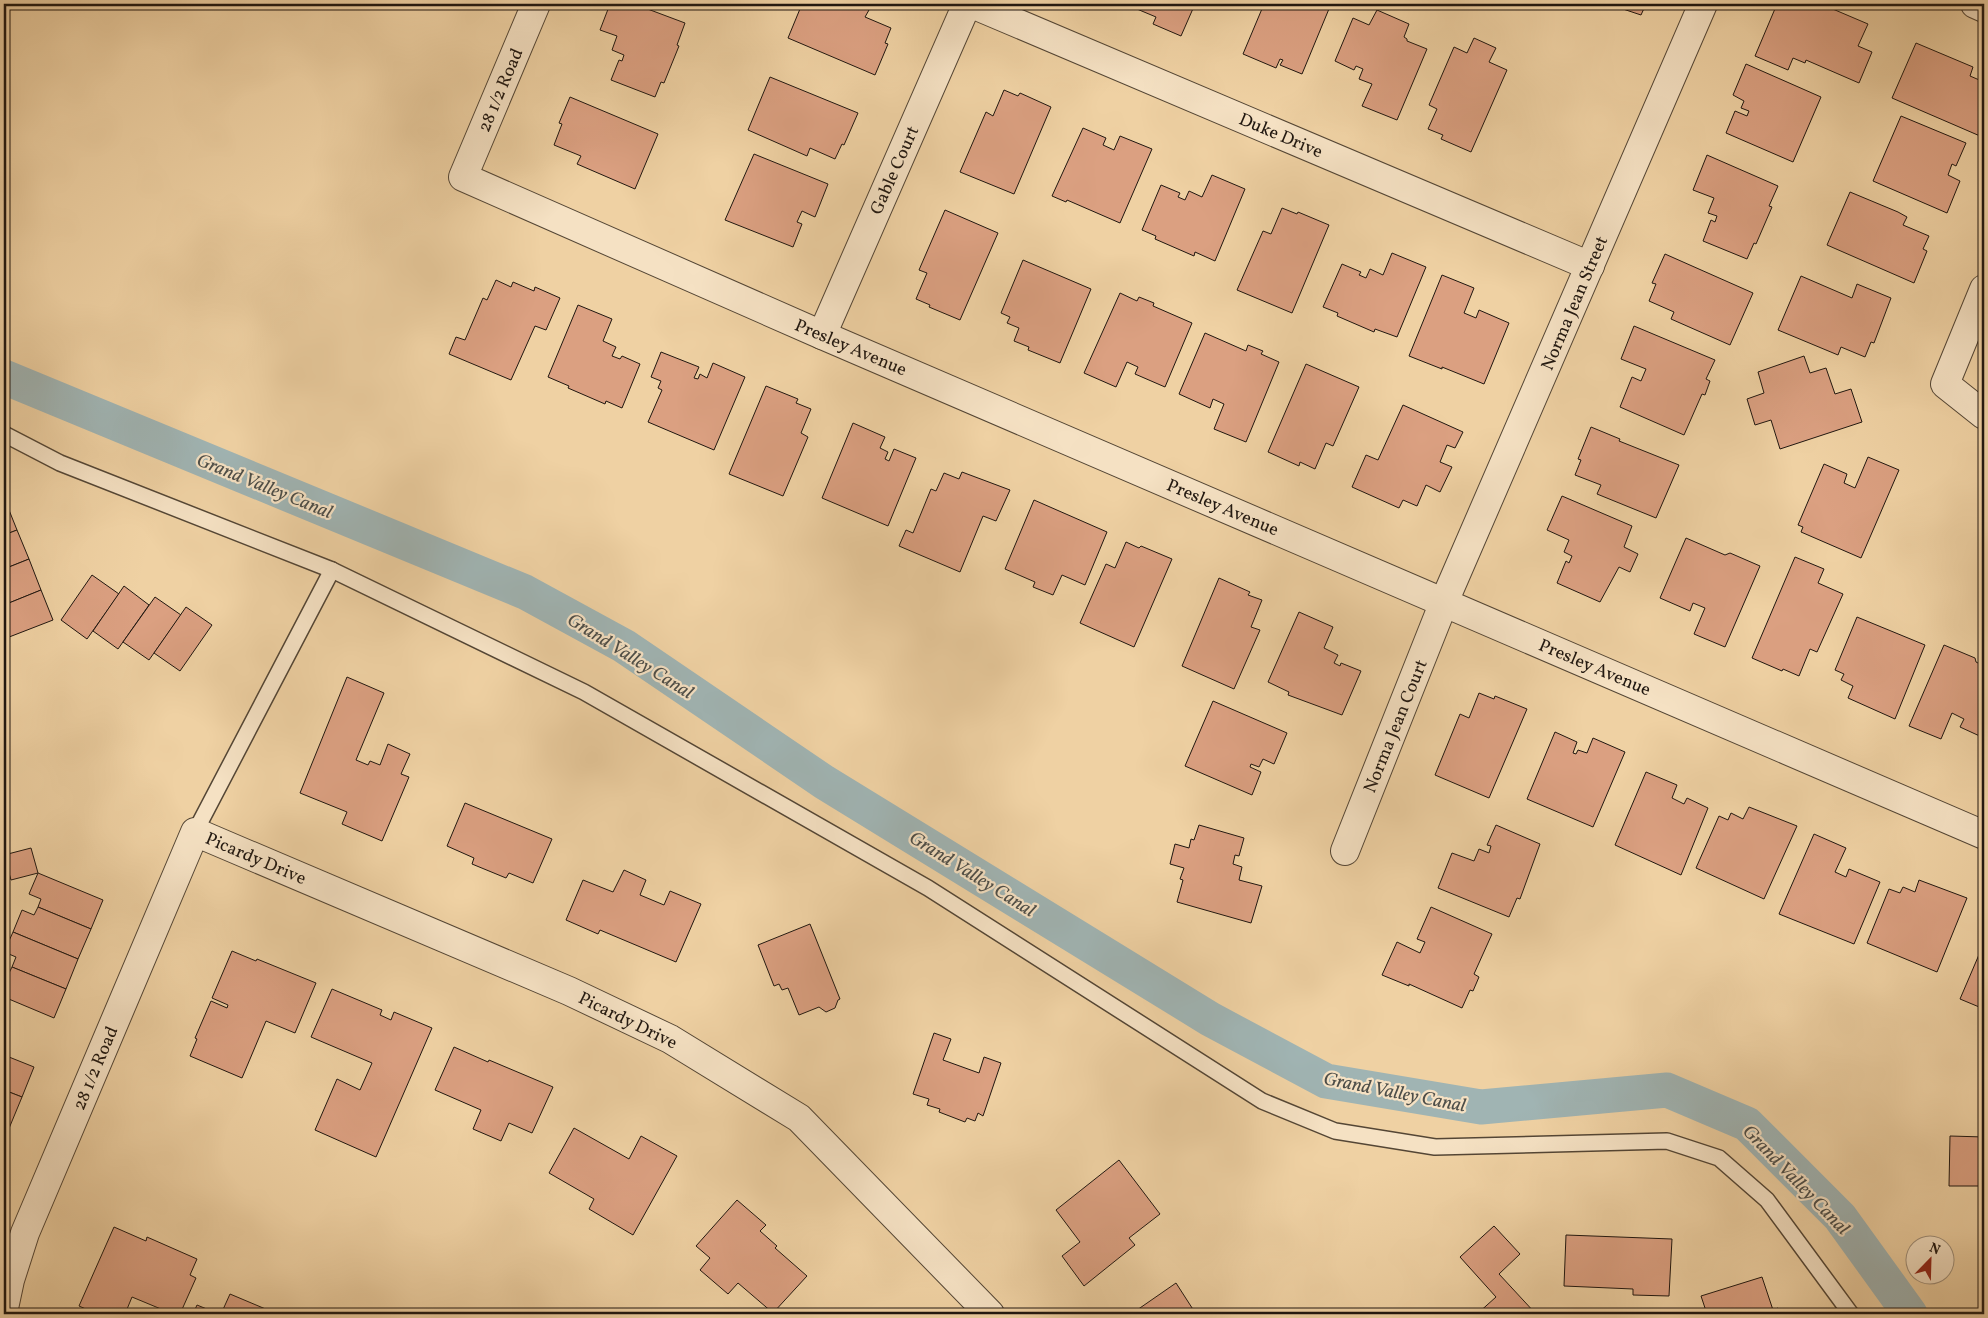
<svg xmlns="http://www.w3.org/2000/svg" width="1988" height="1318" font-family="Vollkorn,serif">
<rect width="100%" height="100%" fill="#efd1a3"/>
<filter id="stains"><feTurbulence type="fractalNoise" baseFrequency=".004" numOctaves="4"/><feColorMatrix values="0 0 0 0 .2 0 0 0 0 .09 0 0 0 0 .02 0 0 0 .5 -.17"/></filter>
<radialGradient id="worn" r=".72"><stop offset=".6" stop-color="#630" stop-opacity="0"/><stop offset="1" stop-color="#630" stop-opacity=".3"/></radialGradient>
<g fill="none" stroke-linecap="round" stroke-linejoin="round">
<!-- canal -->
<path stroke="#a0b4b3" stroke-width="35" d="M4,377L525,592L624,646L824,782L1210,1019L1326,1081L1481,1107L1667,1090L1747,1124L1840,1217L1910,1314"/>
</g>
<!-- building -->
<g fill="#dba081" stroke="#201710">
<path d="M610,4H639L646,6L645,8L685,23L677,45L679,46L664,83L661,82L655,97L611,80L619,60L622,61L624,55L612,50L617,36L600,30Z"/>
<path d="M802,4H855L869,10L865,17L891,28L885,43L888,44L875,75L788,38Z"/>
<path d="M1125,4H1195L1181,36L1153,24L1156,17Z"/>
<path d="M1264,4H1331L1302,74L1280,65L1283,60L1280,59L1276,68L1243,54Z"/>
<path d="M1608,4H1646L1641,15Z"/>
<path d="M1777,4H1801L1806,6L1807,4H1821L1868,24L1858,46L1872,52L1859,83L1806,60L1805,63L1793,58L1788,70L1755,56Z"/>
<path d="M1377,10L1409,24L1404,37L1407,39V41L1427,49L1397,120L1362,106L1372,84L1359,79L1363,69L1356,66L1354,70L1335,61L1353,18L1369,25Z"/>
<path d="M1474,38L1496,48L1489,62L1507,70L1471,152L1441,139L1443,135L1428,129L1437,109L1429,105L1454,47L1467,53Z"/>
<path d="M1916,43L1973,67L1970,76L1984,82V125L1980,136L1892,98Z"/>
<path d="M1746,64L1821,97L1793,162L1726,133L1735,111L1747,116L1749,111L1741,108L1744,101L1733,95Z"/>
<path d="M770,77L858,113L844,145L842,144L835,159L810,148L807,156L748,130Z"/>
<path d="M1004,90L1018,96L1020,93L1051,107L1014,194L960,172L986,112L993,116Z"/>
<path d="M570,97L658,134L635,189L577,164L581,156L554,145L562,124L559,123Z"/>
<path d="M1901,116L1966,143L1956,166L1952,164L1948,175L1960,181L1947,213L1873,181Z"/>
<path d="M1083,128L1106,138L1103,145L1114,150L1120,136L1152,149L1120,223L1067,200L1066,202L1052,196Z"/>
<path d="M754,154L828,184L815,217L802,211L797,222L802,224L793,247L725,220Z"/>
<path d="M1707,155L1778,186L1769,206L1772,207L1756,244L1754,243L1747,259L1703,241L1711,220L1715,222L1717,216L1708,213L1714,198L1693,190Z"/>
<path d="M1212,175L1245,189L1215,261L1195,252L1194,256L1155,239L1156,236L1142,230L1161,185L1180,193L1178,197L1185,200L1189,191L1202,197Z"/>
<path d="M1850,192L1898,212L1907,217L1903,225L1929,236L1923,249L1927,251L1914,283L1827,245Z"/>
<path d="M1282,208L1297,214L1298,212L1329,225L1292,313L1237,290L1263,231L1271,234Z"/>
<path d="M945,210L998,233L960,320L929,307L930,305L916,299L927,273L919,270Z"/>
<path d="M1392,253L1426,267L1397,337L1375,329L1374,332L1337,316L1338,313L1323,307L1342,264L1361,272L1359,275L1366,278L1370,269L1383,275Z"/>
<path d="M1665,254L1753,293L1730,345L1671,319L1674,312L1649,301L1656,284L1652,283Z"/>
<path d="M1023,260L1091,289L1060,363L1028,350L1029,347L1014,341L1019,328L1007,323L1010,317L1001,313Z"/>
<path d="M1442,275L1474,288L1464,313L1476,318L1479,310L1509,323L1484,384L1442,367V369L1409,356Z"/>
<path d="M1801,276L1852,298L1857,284L1891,298L1874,343L1871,342L1865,357L1841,347L1838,355L1778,330Z"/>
<path d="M496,280L511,287L513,282L534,291L535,287L560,298L546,330L535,326L511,380L449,354L456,337L465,340L483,298L487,300Z"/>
<path d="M1120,293L1137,301L1139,297L1154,303L1153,306L1192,323L1165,387L1135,374L1138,367L1127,362L1116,387L1084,373Z"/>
<path d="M578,305L612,319L603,341L616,347L612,356L620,359L622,356L640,364L622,408L606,401L605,404L568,388L569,386L548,377Z"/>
<path d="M1634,326L1715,360L1706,379L1710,381L1705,395L1702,394L1684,435L1620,407L1632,377L1641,381L1646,369L1621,359Z"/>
<path d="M1205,333L1246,351L1248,345L1263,351L1261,354L1279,362L1246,442L1214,429L1224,404L1213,399L1210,408L1179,394Z"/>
<path d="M661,352L699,367L694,378L698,379L700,374L707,378L713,363L745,377L714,450L648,422L662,390L658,388L661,381L651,377Z"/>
<path d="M1804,356L1810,373L1826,368L1835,394L1851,389L1862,422L1780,449L1771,420L1755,425L1747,399L1764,393L1758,372Z"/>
<path d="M1306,364L1359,387L1333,446L1326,443L1315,469L1300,462L1299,466L1268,452Z"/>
<path d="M766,386L798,399L796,403L811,409L801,433L808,437L783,496L729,474Z"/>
<path d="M1403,405L1463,432L1455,448L1447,445L1440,462L1452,467L1440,492L1426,485L1417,506L1403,500L1399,508L1352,487L1366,455L1378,460Z"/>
<path d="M853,423L885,437L880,448L888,452L885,459L889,461L894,449L916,458L888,526L822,498Z"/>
<path d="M1591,427L1620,439L1619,441L1679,465L1656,518L1597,494L1601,485L1575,475L1581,460L1578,459Z"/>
<path d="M1868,457L1899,470L1861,558L1801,532L1803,527L1798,525L1824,464L1847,474L1844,483L1855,488Z"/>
<path d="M962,472L1010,490L996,521L983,516L960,572L899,546L906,530L913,533L931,489L936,491L944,473L959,479Z"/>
<path d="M1562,496L1632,526L1624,547L1638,554L1630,572L1619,567L1600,602L1557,583L1566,561L1569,563L1572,556L1564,552L1569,540L1547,530Z"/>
<path d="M5,500L17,530L4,535V501Z"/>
<path d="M1034,500L1107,532L1085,585L1062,575L1053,595L1033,587L1035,582L1005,569Z"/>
<path d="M17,530L29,559L4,569V535Z"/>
<path d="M1686,538L1725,555L1730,553L1760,566L1725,647L1694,634L1705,608L1693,603L1690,611L1660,598Z"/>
<path d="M1126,542L1139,548L1141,546L1172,559L1134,647L1080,623L1106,564L1115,568Z"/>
<path d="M1795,557L1824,569L1818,583L1843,594L1817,652L1810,649L1799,676L1783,669L1782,671L1752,658Z"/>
<path d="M29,559L41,590L4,605V569Z"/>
<path d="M92,575L119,594L87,639L61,620Z"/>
<path d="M1219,578L1250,592L1248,595L1262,600L1251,627L1260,630L1234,689L1182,666Z"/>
<path d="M124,586L149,605L118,649L93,631Z"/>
<path d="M41,590L53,620L4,639V605Z"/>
<path d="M155,597L181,615L149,660L123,642Z"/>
<path d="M186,607L212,625L180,671L154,653Z"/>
<path d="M1299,612L1333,627L1324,648L1338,655L1334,663L1340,666L1341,663L1361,671L1342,715L1288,695L1289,692L1268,682Z"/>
<path d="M1857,617L1925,645L1895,719L1848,698L1853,686L1841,680L1844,674L1835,670Z"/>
<path d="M1944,645L1975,658L1976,662L1984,666V738L1960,727L1964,719L1952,713L1941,739L1909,726Z"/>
<path d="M347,677L384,693L356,760L368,765L370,761L380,765L388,744L410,754L401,774L409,777L382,841L342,824L347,812L300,793Z"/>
<path d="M1479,693L1494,699L1495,696L1527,709L1489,798L1435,775L1460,714L1469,718Z"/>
<path d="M1213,701L1287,733L1274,764L1263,759L1259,767L1251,764L1250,767L1261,772L1252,795L1185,766Z"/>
<path d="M1555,732L1577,742L1573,753L1576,754L1578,750L1587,753L1593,738L1625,752L1593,827L1527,799Z"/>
<path d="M1646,772L1677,785L1672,798L1684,804L1687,798L1708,808L1681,875L1615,845Z"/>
<path d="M465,803L552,839L533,883L509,873L506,878L472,864L474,858L447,846Z"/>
<path d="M1749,807L1797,826L1764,899L1696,868L1719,816L1728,820L1731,813L1743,819Z"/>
<path d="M1199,825L1244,838L1239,856L1235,855L1233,864L1242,867L1239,880L1262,886L1251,923L1177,902L1183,880L1180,879L1184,868L1170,864L1175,844L1189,848L1191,839L1194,840Z"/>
<path d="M1496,825L1540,844L1520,899L1517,898L1509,917L1438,888L1452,853L1474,861L1479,849L1489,853L1491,846L1487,845Z"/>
<path d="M1814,834L1846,848L1835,872L1846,877L1849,869L1880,882L1854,944L1779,914Z"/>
<path d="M31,848L38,873L11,880L4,855Z"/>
<path d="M624,870L646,880L640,895L664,905L670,891L701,904L676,962L600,930L598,934L566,920L583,880L613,892Z"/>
<path d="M38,873L103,900L91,929L38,907L41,899L29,894Z"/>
<path d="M1919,880L1967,898L1937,972L1867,943L1889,889L1900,893L1903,887L1915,892Z"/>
<path d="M38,907L91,929L78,959L13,932L22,910L34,915Z"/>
<path d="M1431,907L1492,934L1474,974L1479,977L1473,991L1470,990L1462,1008L1409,984V986L1382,975L1397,942L1420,953L1425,942L1417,939Z"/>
<path d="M810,924L840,999L838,1000L835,1008L826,1012L819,1007L799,1015L788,988L782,990L779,984L774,986L758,945Z"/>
<path d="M13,932L78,959L66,989L12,967L16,957L4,952Z"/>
<path d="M1984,943V1009L1960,999Z"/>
<path d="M232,951L256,961L257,959L316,983L295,1033L266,1021L242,1078L190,1056L197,1039L195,1038L211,1001L227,1008L228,1005L212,998Z"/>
<path d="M12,967L66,989L54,1018L4,997V973L8,975Z"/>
<path d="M332,989L382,1010L380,1015L391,1020L394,1012L432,1028L376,1157L315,1130L337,1079L360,1090L372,1063L311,1037Z"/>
<path d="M934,1033L951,1039L943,1060L979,1073L984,1057L1001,1063L983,1116L978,1113L975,1121L967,1118L965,1122L939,1112L940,1109L927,1105L929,1099L913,1094Z"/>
<path d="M454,1047L488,1062L489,1060L553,1087L532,1133L509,1123L501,1141L473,1129L481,1110L435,1090Z"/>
<path d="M4,1055L34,1067L22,1097L4,1090Z"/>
<path d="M4,1090L22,1097L10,1126L4,1124Z"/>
<path d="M4,1124L10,1126L4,1141Z"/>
<path d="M574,1128L629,1159L641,1136L677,1156L633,1235L589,1209L594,1199L549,1173Z"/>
<path d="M1950,1136L1984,1137V1199L1983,1186H1949Z"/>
<path d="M1119,1160L1160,1214L1129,1238L1135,1245L1084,1286L1062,1256L1080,1242L1056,1210Z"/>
<path d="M737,1200L766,1225L760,1231L777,1246L775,1248L807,1276L773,1313L738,1283L728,1294L700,1270L710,1258L696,1246Z"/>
<path d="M1494,1226L1520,1254L1499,1274L1536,1314H1477L1496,1297L1460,1257Z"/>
<path d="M114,1227L146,1241L147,1237L197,1259L190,1275L196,1278L180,1314H173L132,1297L125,1314H97L79,1306Z"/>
<path d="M1566,1235L1672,1239L1669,1296L1633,1295V1289L1564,1286Z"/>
<path d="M1762,1277L1773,1310L1778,1308L1780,1314H1707L1701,1296Z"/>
<path d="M1176,1283L1196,1314H1140L1137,1310Z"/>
<path d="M230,1294L275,1313L274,1314H221Z"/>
<path d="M197,1305L219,1314H193Z"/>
</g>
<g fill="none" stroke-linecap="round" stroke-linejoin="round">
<defs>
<g id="lane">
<path d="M4,434L60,463L332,570L584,692L928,888L1262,1101L1335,1131L1435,1147L1667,1141L1719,1158L1767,1200L1851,1314"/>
<path d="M195,832L332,570"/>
</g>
<g id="street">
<path d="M536,4L463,177L822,335L1984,835"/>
<path d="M972,4L1590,266"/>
<path d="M1975,4L1984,8"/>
<path d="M1984,289L1945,384L1984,415"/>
<path d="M822,335L967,4"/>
<path d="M1345,851L1444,602L1703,4"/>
<path d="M4,1308L10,1280L25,1233L195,832L569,991L670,1039L799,1118L990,1314"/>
</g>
</defs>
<!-- lane casing -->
<use href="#lane" stroke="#544635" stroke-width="18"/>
<!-- street casing -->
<use href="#street" stroke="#544635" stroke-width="30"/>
<!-- lane -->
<use href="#lane" stroke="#f5e1c3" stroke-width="15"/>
<!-- street -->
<use href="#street" stroke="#f5e1c3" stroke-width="28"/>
</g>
<g text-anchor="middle" stroke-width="4.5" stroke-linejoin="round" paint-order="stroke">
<!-- street labels -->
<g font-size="18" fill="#201710" stroke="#f5e1c3">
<text transform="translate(500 90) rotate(-67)" y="6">28 1/2 Road</text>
<text transform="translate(1281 135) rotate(23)" y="6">Duke Drive</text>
<text transform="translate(894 170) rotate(-66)" y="6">Gable Court</text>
<text transform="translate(1574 303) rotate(-67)" y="6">Norma Jean Street</text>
<text transform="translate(851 347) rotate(23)" y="6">Presley Avenue</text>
<text transform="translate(1223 507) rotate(23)" y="6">Presley Avenue</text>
<text transform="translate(1595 667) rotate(23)" y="6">Presley Avenue</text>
<text transform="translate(1395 726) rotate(-68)" y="6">Norma Jean Court</text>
<text transform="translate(256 858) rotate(23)" y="6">Picardy Drive</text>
<text transform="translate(628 1020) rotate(26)" y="6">Picardy Drive</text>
<text transform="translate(95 1068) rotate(-67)" y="6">28 1/2 Road</text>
</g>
<!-- water labels -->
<g font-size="19" font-style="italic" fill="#4d4e49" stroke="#f5e1c3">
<text transform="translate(265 485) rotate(22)" y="7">Grand Valley Canal</text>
<text transform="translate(631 655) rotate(32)" y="7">Grand Valley Canal</text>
<text transform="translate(973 873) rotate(32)" y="7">Grand Valley Canal</text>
<text transform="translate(1395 1091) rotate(11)" y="7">Grand Valley Canal</text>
<text transform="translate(1797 1179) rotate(46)" y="7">Grand Valley Canal</text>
</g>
</g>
<!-- margin -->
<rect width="1988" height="1318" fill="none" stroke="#efd1a3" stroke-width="20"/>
<rect x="5" y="5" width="1978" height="1308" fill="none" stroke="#201710" stroke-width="2.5"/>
<rect x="10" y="10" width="1968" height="1298" fill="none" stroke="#201710"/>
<!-- north arrow -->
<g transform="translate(1930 1260) rotate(23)"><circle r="24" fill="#f5e1c3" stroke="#a0907b"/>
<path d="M0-4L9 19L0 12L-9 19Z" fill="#8f2418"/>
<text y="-8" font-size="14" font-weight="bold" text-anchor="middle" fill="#201710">N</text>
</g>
<rect width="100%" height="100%" filter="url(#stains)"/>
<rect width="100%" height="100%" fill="url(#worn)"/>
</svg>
